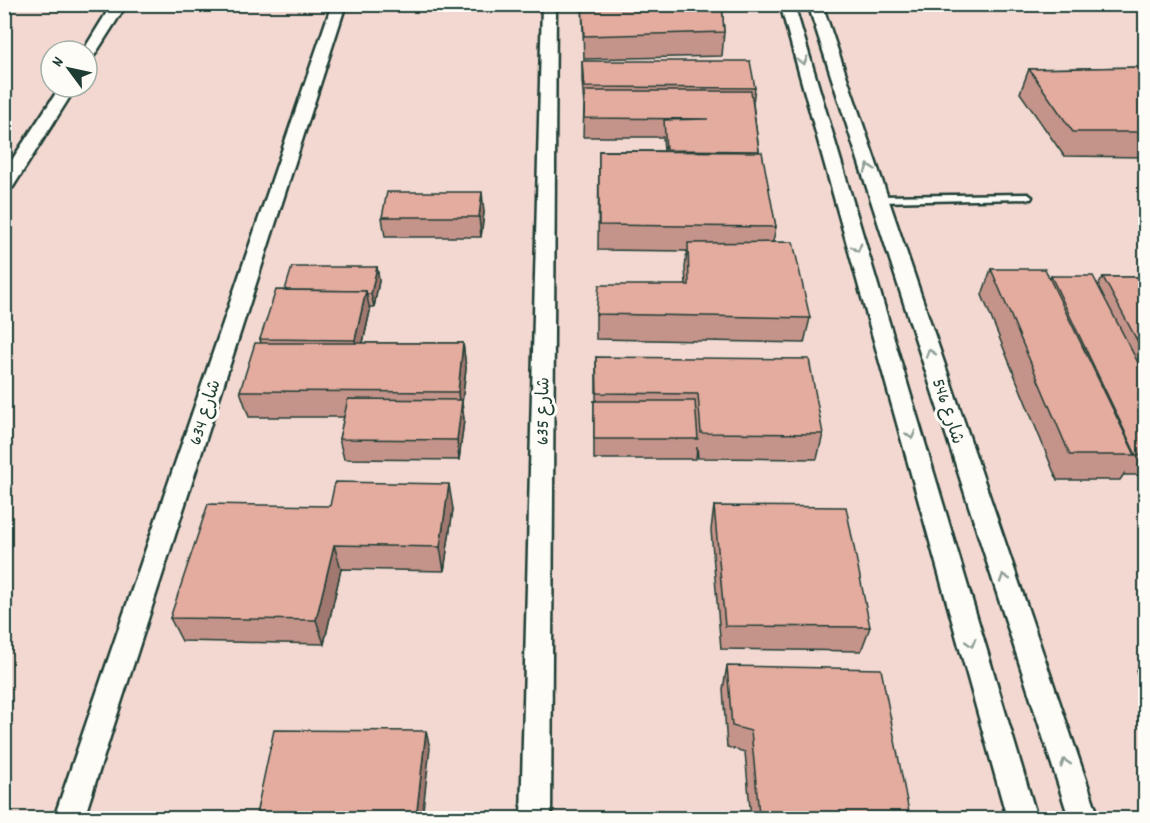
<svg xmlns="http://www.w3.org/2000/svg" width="1150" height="823" font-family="Dekko,'Playpen Sans Arabic',sans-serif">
<rect width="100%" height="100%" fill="#f8ece5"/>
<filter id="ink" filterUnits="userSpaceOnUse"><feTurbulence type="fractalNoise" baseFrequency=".0167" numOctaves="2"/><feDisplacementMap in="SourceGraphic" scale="12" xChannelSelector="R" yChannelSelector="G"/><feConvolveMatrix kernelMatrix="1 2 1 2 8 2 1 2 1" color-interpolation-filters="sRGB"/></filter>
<g filter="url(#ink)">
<!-- built -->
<path fill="#f2d8d0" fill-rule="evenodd" d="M5,5H1145V818H5ZM51,51H87V87H51Z"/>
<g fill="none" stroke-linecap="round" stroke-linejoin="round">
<defs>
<path id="lane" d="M1028,194L1032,197L1031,199L879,202L875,199L879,196Z"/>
<g id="street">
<path d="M112,4H127L92,59L87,61V51H83Z"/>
<path d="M332,4H346L84,818H54Z"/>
<path d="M542,4H556L551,818H521Z"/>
<path d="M780,4H794L1037,818H1007Z"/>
<path d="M808,4H822L1099,818H1069Z"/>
<path d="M60,87H76L13,187L4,192V172Z"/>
</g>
</defs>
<!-- lane casing -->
<use href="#lane" stroke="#1f3d34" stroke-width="5"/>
<!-- street casing -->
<use href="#street" stroke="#1f3d34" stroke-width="5"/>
<!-- lane -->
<use href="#lane" fill="#fdfcf7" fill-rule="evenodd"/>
<!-- street -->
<use href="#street" fill="#fdfcf7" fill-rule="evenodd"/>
</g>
<!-- wall -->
<g fill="#c49389" stroke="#1f3d34" stroke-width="1.5">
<path d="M582,4H722L724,32L722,56L584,59Z"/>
<path d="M582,61L755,88L753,103L759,151L776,227L773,242L810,318L804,343L596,339V314L686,285L685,268L687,251L598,250L599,151H664L663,137H583L584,106L582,80Z"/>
<path d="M1146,67V157L1064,156L1020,93L1029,69Z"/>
<path d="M484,212L481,237H385L382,217Z"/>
<path d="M377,267L379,281L374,307H369L370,311L363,343H463L466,368L462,403L464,420L459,460L344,459L339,439L344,417H249L240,391L261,343L260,339L285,290Z"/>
<path d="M991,269L1050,279L1051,276L1098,286L1103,277H1146V475H1124V474L1120,480H1057L982,295Z"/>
<path d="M596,357L823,434L817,459L698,458L697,447L696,459H594V401H596Z"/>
<path d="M330,506L453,509L444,571L341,569L324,644L182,641L170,618Z"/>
<path d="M714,506L870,627L861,651L721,649L711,530Z"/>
<path d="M1146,658V695L1136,671Z"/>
<path d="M727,666L910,817L909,819H751L745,752L727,747L723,689Z"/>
</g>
<!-- shaded-wall -->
<g fill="#a0786f" stroke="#1f3d34" stroke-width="1.5">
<path d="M482,192L484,212L481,237L479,217Z"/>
<path d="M377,267L379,281L374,307L371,294Z"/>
<path d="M366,291L370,311L359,360L355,340Z"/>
<path d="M463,343L466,368L462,403L464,420L459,460L457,440L460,412L458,392Z"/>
<path d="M449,484L453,509L444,571L440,547Z"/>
<path d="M334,545L341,569L324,644L316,620Z"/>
<path d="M426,731L430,748L422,819H416Z"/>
</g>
<!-- building -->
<g fill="#e4ab9f" stroke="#1f3d34" stroke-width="1.5">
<path d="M582,4H722L724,32L584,36Z"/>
<path d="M582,61H750L755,88L584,87Z"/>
<path d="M1146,67V132H1073L1029,69Z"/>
<path d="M585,91H751L759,151L666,150L664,120L708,119L584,118Z"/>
<path d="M599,151L762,152L776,227L599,225Z"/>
<path d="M387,192H482L479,217H382Z"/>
<path d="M793,242L810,318L596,314L599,285H689L688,243Z"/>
<path d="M292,267H377L371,294H367L366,291L285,290Z"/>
<path d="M991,269H1045L1135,455H1070Z"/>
<path d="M1051,276H1093L1146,378V455H1136Z"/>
<path d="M1103,277H1146V357Z"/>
<path d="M276,290L366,291L355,340L260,339Z"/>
<path d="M255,343H463L458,392L240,391Z"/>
<path d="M596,357L809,359L823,434L701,433L698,394L597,393Z"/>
<path d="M348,399L462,400L457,440L339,439Z"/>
<path d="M594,401H695L698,439H594Z"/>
<path d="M335,482L449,484L440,547L334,545L316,620L170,618L208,504L330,506Z"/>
<path d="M714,506L846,507L870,627L725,626Z"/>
<path d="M727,666L881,669L910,817L759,814L751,731L732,726Z"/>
<path d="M274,730L426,731L416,819H255Z"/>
</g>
<!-- one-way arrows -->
<defs><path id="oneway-chevron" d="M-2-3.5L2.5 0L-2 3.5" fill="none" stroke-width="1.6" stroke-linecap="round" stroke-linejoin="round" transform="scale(1.5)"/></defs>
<g stroke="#8e9c96">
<use href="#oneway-chevron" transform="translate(803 61) rotate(74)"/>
<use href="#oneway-chevron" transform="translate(869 168) rotate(-108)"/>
<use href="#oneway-chevron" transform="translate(857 248) rotate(74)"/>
<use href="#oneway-chevron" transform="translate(930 353) rotate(-108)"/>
<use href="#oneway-chevron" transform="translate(911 435) rotate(74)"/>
<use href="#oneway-chevron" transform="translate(1004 578) rotate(-108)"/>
<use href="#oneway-chevron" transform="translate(971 643) rotate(74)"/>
<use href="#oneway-chevron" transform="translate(1065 763) rotate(-108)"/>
</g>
</g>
<g text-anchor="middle" stroke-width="6" stroke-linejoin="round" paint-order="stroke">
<!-- street labels -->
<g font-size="18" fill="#1f3d34" stroke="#fdfcf7">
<text transform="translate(542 411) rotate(-89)" y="6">شارع 635</text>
<text transform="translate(949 411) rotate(72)" y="6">شارع 546</text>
<text transform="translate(204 412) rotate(-72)" y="6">شارع 634</text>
</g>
</g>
<!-- margin -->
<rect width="1150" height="823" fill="none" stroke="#fdfcf7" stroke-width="24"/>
<rect x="12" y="12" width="1126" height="799" fill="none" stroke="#1f3d34" stroke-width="2" filter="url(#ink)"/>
<!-- north arrow -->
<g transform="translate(69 69) rotate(303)"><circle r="28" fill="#fdfcf7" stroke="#a4b0a9" stroke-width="1.5"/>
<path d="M0-4.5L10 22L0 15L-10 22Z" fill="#1f3d34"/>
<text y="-9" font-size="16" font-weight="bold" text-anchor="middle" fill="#1f3d34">N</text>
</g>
</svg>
